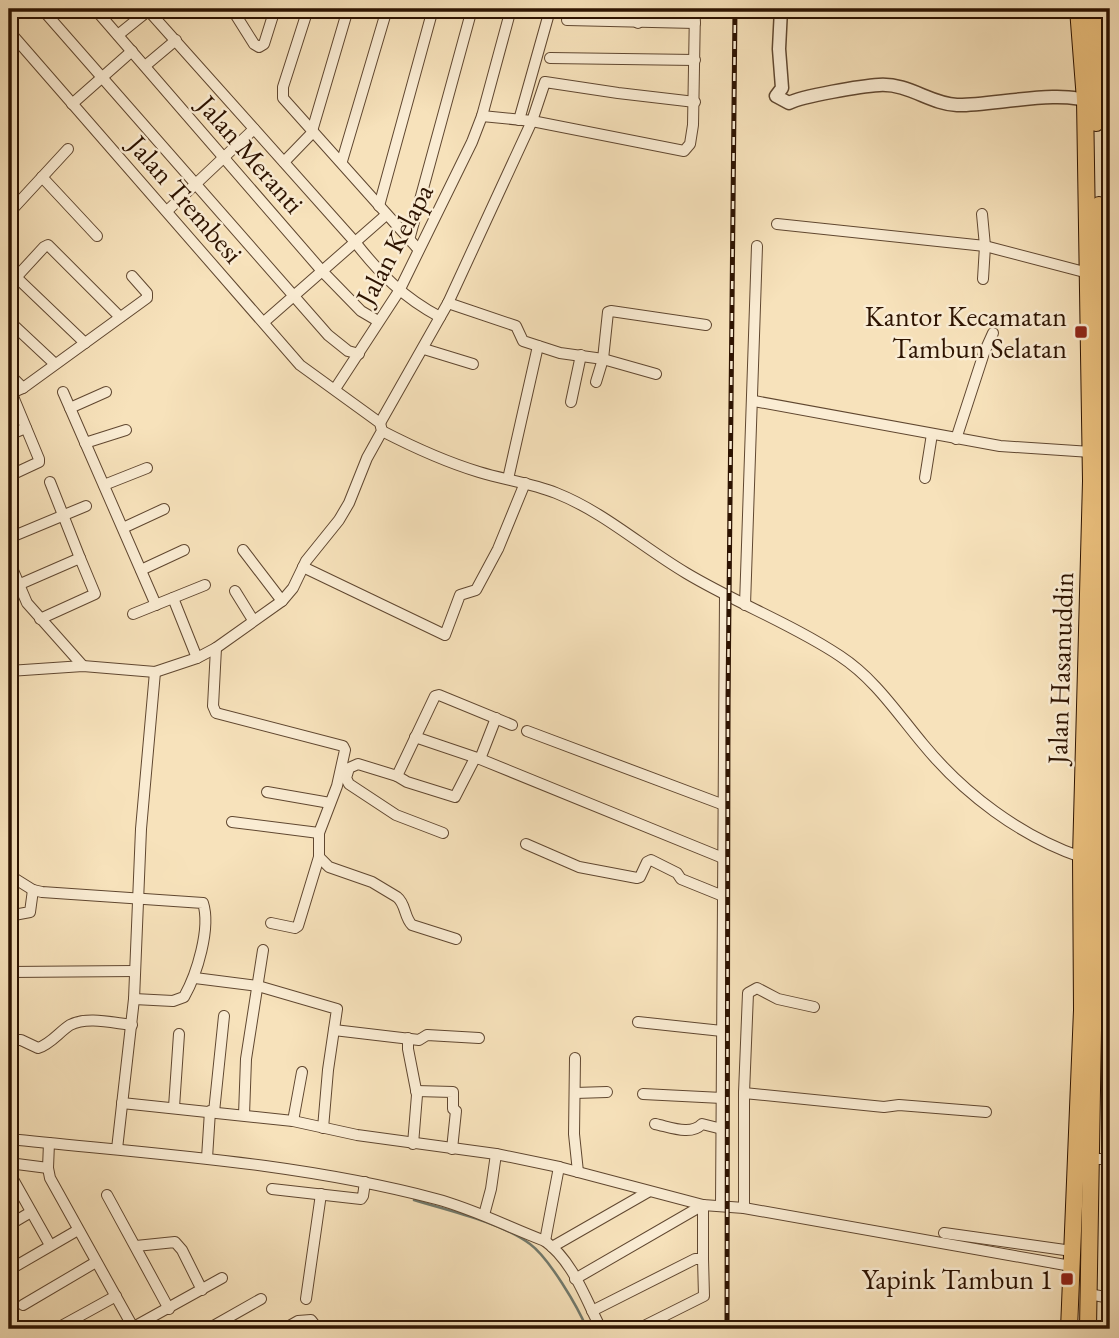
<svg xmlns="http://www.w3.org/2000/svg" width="1119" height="1338" font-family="'EB Garamond',serif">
<rect width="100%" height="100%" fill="#f7e2bb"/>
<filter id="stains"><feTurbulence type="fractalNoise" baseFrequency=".00286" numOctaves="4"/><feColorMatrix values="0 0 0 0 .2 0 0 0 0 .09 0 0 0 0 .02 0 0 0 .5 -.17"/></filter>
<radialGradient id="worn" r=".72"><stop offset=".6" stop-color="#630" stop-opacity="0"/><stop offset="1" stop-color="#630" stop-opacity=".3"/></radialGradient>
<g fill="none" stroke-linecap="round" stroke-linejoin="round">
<!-- stream -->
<path stroke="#71796c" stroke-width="2.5" d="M414,1200C450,1211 500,1222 530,1244C549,1258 578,1307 587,1329"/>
<defs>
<g id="minor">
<path d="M42,9L328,335L348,351L359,354"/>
<path d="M95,9L322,271L361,311L378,321"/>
<path d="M147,9L355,242C380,274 404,298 440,317"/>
<path d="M232,9L254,44L259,47L264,44L275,9"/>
<path d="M308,9L283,87V98L418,249"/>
<path d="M638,9V23"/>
<path d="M567,20L695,23"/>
<path d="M9,31L300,365L380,423L382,431L367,458L349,503L339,520L306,561L293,588L282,601L216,648L197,658L155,672L83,666L9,671"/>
<path d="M118,35L149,10"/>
<path d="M550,58L695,60"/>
<path d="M145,66L176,40"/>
<path d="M72,104L132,51"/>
<path d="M482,116L532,121L684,151L690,144L693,125L695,9"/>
<path d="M519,120L548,17L546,10L543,9"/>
<path d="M312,131L348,9"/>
<path d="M342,161L387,9"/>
<path d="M284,162L313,132"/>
<path d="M42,177L97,236"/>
<path d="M379,206L433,9"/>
<path d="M167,211L254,129"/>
<path d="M9,213L68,149"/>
<path d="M982,214L985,246L983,279"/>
<path d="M777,224L985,246L1088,273"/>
<path d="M409,240L472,9"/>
<path d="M16,277L85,343"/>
<path d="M9,285L44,247L48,245L120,317"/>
<path d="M448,303L516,326L523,341L560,353L603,359L656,374"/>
<path d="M9,321L55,364"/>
<path d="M264,322L386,215"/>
<path d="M424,349L473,364"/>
<path d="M9,374L23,388"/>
<path d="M596,382L603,359L608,312L611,311L706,325"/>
<path d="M335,389L399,291L472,142L482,116L511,9"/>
<path d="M63,392L156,605"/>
<path d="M9,394L23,388L147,298V293L132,276"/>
<path d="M754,401L1000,446L1091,452"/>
<path d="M571,402L581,355"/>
<path d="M70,408L106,392"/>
<path d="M380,423L448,303L532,121L545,82L618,93L695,102"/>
<path d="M382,431C413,447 446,462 479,472C505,480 531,483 556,493C604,512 642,547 686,573C736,603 792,624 840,656C875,679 897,713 923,744C964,794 1020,836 1081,857"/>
<path d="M9,435L26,428"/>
<path d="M956,439L984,353L993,333"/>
<path d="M85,443L126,430"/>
<path d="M9,476L39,462V459L12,394"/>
<path d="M925,478L932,434"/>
<path d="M508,479L538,346"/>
<path d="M50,482L80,558"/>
<path d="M104,485L147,468"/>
<path d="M123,528L164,509"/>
<path d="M9,538L86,506"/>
<path d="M243,550L282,601"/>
<path d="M9,561L27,603L83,666"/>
<path d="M303,567L445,635L460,595L476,590L498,549L525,483"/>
<path d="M141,570L184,550"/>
<path d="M18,585L80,558L95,594L40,619"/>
<path d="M235,591L253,620"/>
<path d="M173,598L197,658"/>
<path d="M745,605L757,246"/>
<path d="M133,614L205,585"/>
<path d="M216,648L213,706L216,713L343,746L345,750L337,786L319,833V857L329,867L372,882L397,897C406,904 404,917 412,925L456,939"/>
<path d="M527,731L724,805"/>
<path d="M415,737L480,759L723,858"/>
<path d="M475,758L455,797L407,782L397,776L435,696L439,695L512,725"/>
<path d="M480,759L496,718"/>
<path d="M397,776L358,764L349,768L346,778L349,784L396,815L443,833"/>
<path d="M267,792L330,803"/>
<path d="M232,822L319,833"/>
<path d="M526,844L579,867L637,878L640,877L647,862L651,860L677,873L681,879L723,896"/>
<path d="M9,875L33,890L42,892L203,903C211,928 197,974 184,997L173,1001L134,999"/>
<path d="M14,915L30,912L33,890"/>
<path d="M271,923L295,928L298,926L319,857"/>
<path d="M9,972L135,971"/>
<path d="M195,978L258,986L337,1009L328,1070L323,1128"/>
<path d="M1094,990H1110"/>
<path d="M638,1022L722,1031"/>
<path d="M334,1030L419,1040L427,1035L479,1038"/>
<path d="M408,1038V1049L417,1095L413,1144"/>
<path d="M9,1040H21L38,1048C51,1044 59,1032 70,1025C87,1016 113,1023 132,1025"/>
<path d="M575,1058L574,1134L578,1172"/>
<path d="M416,1091L453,1092V1109L456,1111L452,1149"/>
<path d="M575,1093L607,1092"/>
<path d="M744,1093L884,1107L899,1105L986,1112"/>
<path d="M643,1094L722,1098"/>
<path d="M122,1103L293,1121L357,1135L496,1154L559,1167L703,1205L744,1208L1071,1266"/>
<path d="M174,1107L179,1034"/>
<path d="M214,1112L224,1016"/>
<path d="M244,1115L246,1059L263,950"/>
<path d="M293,1121L302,1072"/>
<path d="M655,1124C670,1127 691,1136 702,1124L722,1129"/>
<path d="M9,1139C152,1154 296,1162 436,1199C474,1209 508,1227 545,1241C573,1261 586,1300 601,1329"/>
<path d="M49,1143L48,1168L50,1178L134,1329"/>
<path d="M117,1149L134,999L141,829L155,672"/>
<path d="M207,1158L210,1111"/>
<path d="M1090,1159H1110"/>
<path d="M9,1163L48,1168"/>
<path d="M9,1181H14L50,1245"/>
<path d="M272,1189L361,1199L363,1196L365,1182"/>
<path d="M107,1195L169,1309"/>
<path d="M721,1206L725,595"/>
<path d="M744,1208V1093L748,993L757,988L778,999L814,1007"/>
<path d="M484,1215L491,1189L496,1154"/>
<path d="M9,1225L31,1212"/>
<path d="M944,1233L1072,1251"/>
<path d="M545,1241L559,1167"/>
<path d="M136,1246L175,1242L182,1250L202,1290"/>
<path d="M552,1247L648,1192"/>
<path d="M703,1259V1205"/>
<path d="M9,1270L78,1230"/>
<path d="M575,1279L703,1205"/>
<path d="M1089,1294L1110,1298"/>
<path d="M306,1299L321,1194"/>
<path d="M23,1305L96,1262"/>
<path d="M592,1311L695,1259H703L704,1296L638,1329"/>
<path d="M56,1329L116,1296"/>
<path d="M130,1329L222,1278"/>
<path d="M208,1329L261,1299"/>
<path d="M284,1329L298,1321L311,1320L318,1329"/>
</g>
<path id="tertiary" d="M781,9L779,49L782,88L776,96L789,103C802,96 862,86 879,85C909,83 930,104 957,105C990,106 1065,88 1091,103"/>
<g id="trunk">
<path d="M1093,9L1097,66L1096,123"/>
<path d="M1069,1329L1082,1010L1081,857L1091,481L1085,100L1078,9"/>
<path d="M1088,1329L1102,492L1099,205"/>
</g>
</defs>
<!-- minor casing -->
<use href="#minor" stroke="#604730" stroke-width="12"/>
<!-- tertiary casing -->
<use href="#tertiary" stroke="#604730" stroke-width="15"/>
<!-- trunk casing -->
<use href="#trunk" stroke="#2d1301" stroke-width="18"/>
<!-- minor -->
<use href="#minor" stroke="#faecd3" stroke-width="10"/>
<!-- tertiary -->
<use href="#tertiary" stroke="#faecd3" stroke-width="12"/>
<!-- trunk -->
<use href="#trunk" stroke="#ecc17e" stroke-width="16"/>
<defs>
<path id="rail" d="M727,1329L728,700L735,9"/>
</defs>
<!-- rail casing -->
<use href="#rail" stroke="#2d1301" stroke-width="5"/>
<!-- rail -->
<use href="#rail" stroke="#faecd3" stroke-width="2.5" stroke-dasharray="8" stroke-linecap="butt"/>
</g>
<!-- markers -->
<g fill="#8f2418" stroke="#faecd3" stroke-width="2.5">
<rect x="1074" y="325" width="14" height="14" rx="3.5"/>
<rect x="1060" y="1272" width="14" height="14" rx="3.5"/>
</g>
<g text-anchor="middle" stroke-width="5" stroke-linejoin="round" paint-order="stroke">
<!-- street labels -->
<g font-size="28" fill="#2d1301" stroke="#faecd3">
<text transform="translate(251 154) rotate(49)" y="10">Jalan Meranti</text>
<text transform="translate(186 199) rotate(49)" y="10">Jalan Trembesi</text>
<text transform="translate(394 244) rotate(-62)" y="10">Jalan Kelapa</text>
<text transform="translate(1060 668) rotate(-88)" y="10">Jalan Hasanuddin</text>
</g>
<!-- poi labels -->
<g font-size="28" fill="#2d1301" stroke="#faecd3" text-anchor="end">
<text x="1067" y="326">Kantor Kecamatan<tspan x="1067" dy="32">Tambun Selatan</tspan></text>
<text x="1053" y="1289">Yapink Tambun 1</text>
</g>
</g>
<!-- margin -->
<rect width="1119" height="1338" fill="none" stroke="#f7e2bb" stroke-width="35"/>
<rect x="10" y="10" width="1098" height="1317" fill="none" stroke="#2d1301" stroke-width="3.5"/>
<rect x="18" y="18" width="1084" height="1303" fill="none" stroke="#2d1301" stroke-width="2"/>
<rect width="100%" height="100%" filter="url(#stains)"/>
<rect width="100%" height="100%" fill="url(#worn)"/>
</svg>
